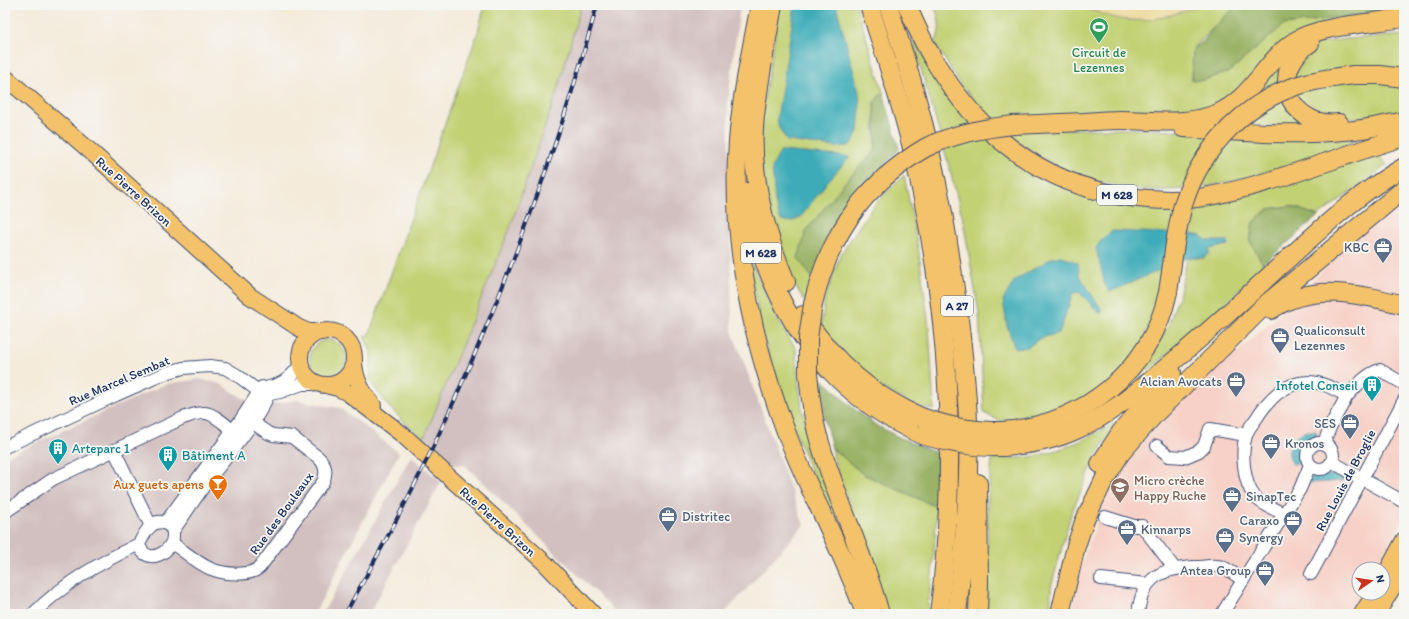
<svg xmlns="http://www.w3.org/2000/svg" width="1409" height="619" font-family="Itim,sans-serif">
<rect width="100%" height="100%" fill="#f6f6f2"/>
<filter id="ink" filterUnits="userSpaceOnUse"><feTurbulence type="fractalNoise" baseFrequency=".025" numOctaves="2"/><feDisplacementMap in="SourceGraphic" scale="8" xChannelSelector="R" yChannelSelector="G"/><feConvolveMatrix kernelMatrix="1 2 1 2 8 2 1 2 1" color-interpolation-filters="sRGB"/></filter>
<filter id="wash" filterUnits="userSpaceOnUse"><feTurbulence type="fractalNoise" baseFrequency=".012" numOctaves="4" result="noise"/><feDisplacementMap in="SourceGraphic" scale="16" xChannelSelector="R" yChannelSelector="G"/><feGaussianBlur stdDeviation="0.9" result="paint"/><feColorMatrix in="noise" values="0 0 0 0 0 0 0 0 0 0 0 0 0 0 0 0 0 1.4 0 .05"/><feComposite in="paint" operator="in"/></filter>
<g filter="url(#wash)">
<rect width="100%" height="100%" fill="#f4ebdb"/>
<!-- built -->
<path fill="#f7d1c7" d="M1404,199V518L1377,569H1359V593H1363L1350,614H1073L1078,572L1114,477L1171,408L1273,321L1360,232Z"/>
<!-- industrial -->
<g fill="#d2bfc0">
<path d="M581,5H740L728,101L732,331L804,525L724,614H618L464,464L456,465L423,440L510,228L558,89Z"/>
<path d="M199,379L221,384L241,397L250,401L265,404H276L295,400L340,408L399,453L314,614H5V457L166,384Z"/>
<path d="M411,456L441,482L373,607L369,614H322L354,559Z"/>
</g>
<!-- green -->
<g fill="#c3d174" stroke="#6f8069" fill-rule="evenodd">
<path d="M485,5H581L558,89L510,228L424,438L404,422L389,407L370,382L371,352L364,336L369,335L477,35Z"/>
<path d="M780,5H856L883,92L874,103L876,146L874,152L845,182L806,304L790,276L776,241L761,162V118Z"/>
<path d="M934,5H1237L1214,27L1193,49L1192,79L1203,80L1229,72L1283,25L1404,9V10L1323,25L1223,103L1193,114L991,119L960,84L935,43C942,28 940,20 934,5Z"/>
<path d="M911,34L923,56L1063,188L1109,202L1144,207L1179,208L1166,267L1162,294L1143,342L1115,379L1069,408L1030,420L1000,421L984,413L979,313L963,220L948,163ZM1079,275L1101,309L1100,314L1079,292L1073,293L1059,333L1040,338L1028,347Z"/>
<path d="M1404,35V115L1336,119L1321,117L1296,99L1291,78L1316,44L1345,39Z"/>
<path d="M1285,63L1307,125L1231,127L1212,119L1270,71Z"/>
<path d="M1046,129H1142L1216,134L1356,139L1357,141C1267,171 1187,209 1091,179C1080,175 1068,172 1057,166C1038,157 1021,144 1004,131Z"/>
<path d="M1376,152L1387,165L1318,216L1291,206L1268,209L1253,222L1250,241L1263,264L1231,298L1170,352L1117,396H1114L1130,381L1150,357L1168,326L1180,292L1187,258L1227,241H1208L1201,236L1190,234L1198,204Z"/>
<path d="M904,175L918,247L929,327L934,410L911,404L881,387L856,367L821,327L825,298L841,254L872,207Z"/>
<path d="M748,255L778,321L796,349L797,371L802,408L811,447L824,483L847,539L864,588L808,464L782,397L762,333Z"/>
<circle cx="328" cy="358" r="18"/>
<path d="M1117,421L1097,454L1071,514L1051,587L1050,614H987L988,497L992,459C1006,458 1021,459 1035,456C1064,450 1092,437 1117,421Z"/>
<path d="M832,448L863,474L937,507L933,566L927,614H887L835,463Z"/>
<path d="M1402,596L1404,599L1403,614H1392Z"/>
</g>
<!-- forest -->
<g fill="#9ab366" stroke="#5a7162">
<path d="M1237,5H1404V9L1283,25L1229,72L1203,80H1192L1193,49L1203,42L1214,27Z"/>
<path d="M883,92L899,149L877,173L813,279L798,258L806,231L845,182L874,152L876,146L874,102Z"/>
<path d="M1291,206L1318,216L1263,264L1250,241L1253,222L1268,209Z"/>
<path d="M821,378C837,392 850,407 867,419C888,434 913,443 937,453V507L863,474L832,448L825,420Z"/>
</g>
<!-- sand -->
<path fill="#eeda9e" stroke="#84847e" d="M1077,5H1200C1177,14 1153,22 1128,20C1112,19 1092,10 1077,5Z"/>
<!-- water -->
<g fill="#3cacb8" stroke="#2c6e8b">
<path d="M795,5H836L859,92L860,110L858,131L854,141L849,146L835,147L787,141L779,128L777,119Z"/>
<path d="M781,151L850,157L828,181L800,218C792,222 788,223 780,219L775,202L772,167Z"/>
<path d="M1112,231L1190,234L1201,236L1208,241H1227L1228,245L1209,249V254L1204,258H1187L1110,292L1105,285L1096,248L1102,239Z"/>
<path d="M1061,256L1078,263L1079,275L1101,309V314L1079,292L1073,293L1059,333L1040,338L1028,347L1015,349L1007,326L1003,300L1015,280L1052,258Z"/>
<path d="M1308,431H1315L1317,433V436L1304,446L1299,464H1293C1283,451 1293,433 1308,431Z"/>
<path d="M1330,475H1335L1343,479V481L1310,483V479L1312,476Z"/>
</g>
</g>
<g filter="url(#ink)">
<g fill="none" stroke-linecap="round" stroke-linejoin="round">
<defs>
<g id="minor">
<path d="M269,387C284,384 293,376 301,363"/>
<circle cx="1320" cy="456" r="13"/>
<path d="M1324,443L1331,425L1347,396"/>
<path d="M1157,446L1169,456L1185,457L1199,451L1204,446L1210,429L1246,435"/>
<path d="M5,447L116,395L166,373L183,368L210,366L225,368L237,375L258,391L270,394L280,392L302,384H319"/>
<path d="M114,450L151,526"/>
<path d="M1332,462L1404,502"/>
<path d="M1310,465L1300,489L1284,514C1275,509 1262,505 1255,497C1243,483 1241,452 1246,435C1248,430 1252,424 1256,419C1268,400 1283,383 1308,382C1323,382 1334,389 1347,396C1357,386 1366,374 1380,370L1404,384"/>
<path d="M5,512L53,479L183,418C190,416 197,412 205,413C214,413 233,431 241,437"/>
<path d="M1105,517L1134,526H1142L1175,569"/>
<path d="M165,523L240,421L262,387"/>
<path d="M173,531C184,515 195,499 206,483C222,462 268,410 270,387"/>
<path d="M172,543C184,551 197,563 211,569C224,574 250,577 260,567L323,482C327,473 326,465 319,458L292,437L273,435L268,433L259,427L254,420"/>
<path d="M1311,574L1404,400"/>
<path d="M1101,579L1147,584"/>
<path d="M33,614C65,582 100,563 139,544C144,534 153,516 166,524C170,526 173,529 173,534C175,552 145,568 139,544"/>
<path d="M1138,614C1142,576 1162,568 1197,567C1204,567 1215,564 1222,567C1229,569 1236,576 1243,580"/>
<path d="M1222,614L1284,514"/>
</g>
<g id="major">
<path d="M5,77L89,150L250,296L299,328L309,332H322"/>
<circle cx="327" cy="358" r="27"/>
<path d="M354,362C355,380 362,392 373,405"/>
<path d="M329,386L338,388L348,393L403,435L458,485L545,563L593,614"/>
<path d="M1383,579L1404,540"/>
<path d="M1362,614L1375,593"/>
<path d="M1377,614L1404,568"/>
</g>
<g id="highway">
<path d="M760,5C750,56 739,107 737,159C733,257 755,352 790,442C813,500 845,555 865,614"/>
<path d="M773,5C766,46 757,87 754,128C751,182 766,234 786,282"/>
<path d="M869,5C884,52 900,100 912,148C948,300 959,459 939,614"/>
<path d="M888,5C908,65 926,126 938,188C947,228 952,269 958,310C962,347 967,384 968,422C970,486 964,550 957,614"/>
<path d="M907,5C915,24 924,44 935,62C977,132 1040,183 1123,196C1149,200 1178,202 1204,197C1273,185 1337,156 1404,137"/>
<path d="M1310,43C1280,62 1278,102 1311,119C1319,123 1329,124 1339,123"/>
<path d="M1354,75H1380L1404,78"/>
<path d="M1014,125C1038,124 1061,123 1084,122C1096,121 1108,120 1120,120C1152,120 1185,126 1216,114C1251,100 1265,61 1295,41C1320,25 1374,23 1404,18"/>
<path d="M1183,128C1237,132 1290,136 1343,131C1364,130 1384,125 1404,121"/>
<path d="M746,192C749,218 757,244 767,268C797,345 846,401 922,435"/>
<path d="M813,304C821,270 836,234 858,206C866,195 876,186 885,177"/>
<path d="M1271,310C1311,282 1360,294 1404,305"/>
<path d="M803,315C832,360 872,396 921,417"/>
<path d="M808,373C810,394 812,415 818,436C835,497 864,553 880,614"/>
<path d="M1002,431C1082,425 1151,372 1168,292"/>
<path d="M1003,447C1028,445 1053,441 1076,430C1109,416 1136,392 1163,370C1204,336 1242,301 1281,265C1320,230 1358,193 1404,167"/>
<path d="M1100,464L1121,432L1172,373"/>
<path d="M978,483L979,583L978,614"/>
<path d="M1060,614L1076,546L1084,522L1104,480L1121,453L1155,414L1265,305L1404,189"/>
</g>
</defs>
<!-- minor casing -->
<use href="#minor" stroke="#3c4b71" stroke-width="14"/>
<!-- major casing -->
<use href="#major" stroke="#3c4b71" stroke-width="18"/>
<!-- highway casing -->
<use href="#highway" stroke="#3c4b71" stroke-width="20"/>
<!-- minor -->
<use href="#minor" stroke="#fff" stroke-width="12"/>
<!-- major -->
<use href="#major" stroke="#f4c26a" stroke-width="16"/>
<!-- highway -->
<use href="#highway" stroke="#f4c26a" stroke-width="18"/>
<defs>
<path id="rail" d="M345,614C376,559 406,504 433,447C500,304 556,157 597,5"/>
</defs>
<!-- rail casing -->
<use href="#rail" stroke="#1b2f5e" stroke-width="4"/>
<!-- rail -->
<use href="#rail" stroke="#f6f6f2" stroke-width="2.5" stroke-dasharray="8" stroke-linecap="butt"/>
<defs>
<g id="highway-bridge">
<path d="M885,177C898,166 911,156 925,148C952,134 984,128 1014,125"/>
<path d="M1168,292C1173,261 1175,231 1184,202C1202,146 1249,98 1306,83C1322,79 1338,77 1354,75"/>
<path d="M808,373V338L813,304"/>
<path d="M921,417C949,427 972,431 1002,431"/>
<path d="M922,435C949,443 974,448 1003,447"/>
</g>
</defs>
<!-- highway-bridge casing -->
<use href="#highway-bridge" stroke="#3c4b71" stroke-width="20" stroke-linecap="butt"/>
<!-- highway-bridge -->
<use href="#highway-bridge" stroke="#f4c26a" stroke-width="18"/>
</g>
</g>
<!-- icons -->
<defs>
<symbol id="stadium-pin" viewBox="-11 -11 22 30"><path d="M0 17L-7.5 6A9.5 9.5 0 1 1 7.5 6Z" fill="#2e9e5b" stroke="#f6f6f2"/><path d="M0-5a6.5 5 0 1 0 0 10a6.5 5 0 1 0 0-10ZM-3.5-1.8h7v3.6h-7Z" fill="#fff"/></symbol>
<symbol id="office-pin" viewBox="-11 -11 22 30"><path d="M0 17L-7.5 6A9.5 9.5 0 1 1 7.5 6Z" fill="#5c6f8a" stroke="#f6f6f2"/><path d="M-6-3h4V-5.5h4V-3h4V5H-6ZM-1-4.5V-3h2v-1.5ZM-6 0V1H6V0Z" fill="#fff"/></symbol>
<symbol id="building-pin" viewBox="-11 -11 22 30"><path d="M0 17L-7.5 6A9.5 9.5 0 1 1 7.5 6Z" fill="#0f9aa8" stroke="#f6f6f2"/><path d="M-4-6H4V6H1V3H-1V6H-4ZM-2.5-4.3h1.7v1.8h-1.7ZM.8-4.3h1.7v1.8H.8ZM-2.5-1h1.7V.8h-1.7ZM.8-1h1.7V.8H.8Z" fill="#fff"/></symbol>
<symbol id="bar-pin" viewBox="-11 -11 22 30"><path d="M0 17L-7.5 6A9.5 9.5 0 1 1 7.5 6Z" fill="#e8710a" stroke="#f6f6f2"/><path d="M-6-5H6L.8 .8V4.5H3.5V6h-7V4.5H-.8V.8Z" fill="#fff"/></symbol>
<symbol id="school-pin" viewBox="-11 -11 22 30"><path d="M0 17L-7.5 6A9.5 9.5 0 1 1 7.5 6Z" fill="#8d6e63" stroke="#f6f6f2"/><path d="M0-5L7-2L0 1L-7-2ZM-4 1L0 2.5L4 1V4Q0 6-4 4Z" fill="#fff"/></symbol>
</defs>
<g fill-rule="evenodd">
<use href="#stadium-pin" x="1088" y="16" width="22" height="30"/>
<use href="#office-pin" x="1372" y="236" width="22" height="30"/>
<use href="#office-pin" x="1269" y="326" width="22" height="30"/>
<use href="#office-pin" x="1225" y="370" width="22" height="30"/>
<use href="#building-pin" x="1361" y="374" width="22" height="30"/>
<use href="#office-pin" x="1339" y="412" width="22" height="30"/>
<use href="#office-pin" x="1260" y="432" width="22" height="30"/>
<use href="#building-pin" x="47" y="437" width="22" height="30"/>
<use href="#building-pin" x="157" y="444" width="22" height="30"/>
<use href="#bar-pin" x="207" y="473" width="22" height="30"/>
<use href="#school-pin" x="1109" y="476" width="22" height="30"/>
<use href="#office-pin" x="1221" y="485" width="22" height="30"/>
<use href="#office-pin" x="657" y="505" width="22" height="30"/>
<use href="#office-pin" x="1282" y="509" width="22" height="30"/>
<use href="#office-pin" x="1116" y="518" width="22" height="30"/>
<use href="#office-pin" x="1214" y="526" width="22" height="30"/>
<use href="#office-pin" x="1254" y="559" width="22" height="30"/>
</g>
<g text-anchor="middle" stroke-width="3.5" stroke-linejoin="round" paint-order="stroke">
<!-- shield labels -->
<g fill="#f6f6f2" stroke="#5d6b8a" stroke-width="1">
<rect x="1097" y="185" width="40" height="20" rx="3"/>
<rect x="741" y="243" width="40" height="20" rx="3"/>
<rect x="941" y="296" width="32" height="20" rx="3"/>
</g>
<g font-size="12" font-weight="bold" fill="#1b2f5e">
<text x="1117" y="199">M 628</text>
<text x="761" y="257">M 628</text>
<text x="957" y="310">A 27</text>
</g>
<!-- leisure labels -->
<g font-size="13" fill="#27864d" stroke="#f6f6f2">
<text x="1099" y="57">Circuit de<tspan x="1099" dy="15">Lezennes</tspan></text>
</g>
<!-- street labels -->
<g font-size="13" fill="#1b2f5e" stroke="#f6f6f2">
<text transform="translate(134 191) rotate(42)" y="5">Rue Pierre Brizon</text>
<text transform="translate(119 380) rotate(-23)" y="5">Rue Marcel Sembat</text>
<text transform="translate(1345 480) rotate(-62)" y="5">Rue Louis de Broglie</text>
<text transform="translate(281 513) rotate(-54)" y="5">Rue des Bouleaux</text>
<text transform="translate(498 521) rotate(42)" y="5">Rue Pierre Brizon</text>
</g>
<!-- service labels -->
<g font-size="13" fill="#4e5e75" stroke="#f6f6f2" text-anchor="start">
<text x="1369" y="252" text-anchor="end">KBC</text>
<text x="1294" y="335">Qualiconsult<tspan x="1294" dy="15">Lezennes</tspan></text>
<text x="1222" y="386" text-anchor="end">Alcian Avocats</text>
<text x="1336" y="428" text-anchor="end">SES</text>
<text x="1285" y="448">Kronos</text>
<text x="1246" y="501">SinapTec</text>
<text x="682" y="521">Distritec</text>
<text x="1279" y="525" text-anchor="end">Caraxo</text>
<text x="1141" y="534">Kinnarps</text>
<text x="1239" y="542">Synergy</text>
<text x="1251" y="575" text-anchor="end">Antea Group</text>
</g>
<!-- culture labels -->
<g font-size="13" fill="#0d838f" stroke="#f6f6f2" text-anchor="start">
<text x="1358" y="390" text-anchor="end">Infotel Conseil</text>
<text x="72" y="453">Arteparc 1</text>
<text x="182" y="460">Bâtiment A</text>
</g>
<!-- education labels -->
<g font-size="13" fill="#785e54" stroke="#f6f6f2" text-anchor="start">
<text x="1134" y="485">Micro crèche<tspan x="1134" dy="15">Happy Ruche</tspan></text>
</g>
<!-- food labels -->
<g font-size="13" fill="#c56008" stroke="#f6f6f2" text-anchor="end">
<text x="204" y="489">Aux guets apens</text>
</g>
</g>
<!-- margin -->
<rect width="1409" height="619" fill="none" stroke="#f6f6f2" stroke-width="20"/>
<!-- north arrow -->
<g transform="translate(1371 581) rotate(77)"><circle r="19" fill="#f6f6f2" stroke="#9ea6b7"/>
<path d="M0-3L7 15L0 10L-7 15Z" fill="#c8321e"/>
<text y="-6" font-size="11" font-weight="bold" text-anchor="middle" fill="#1b2f5e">N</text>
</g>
</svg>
